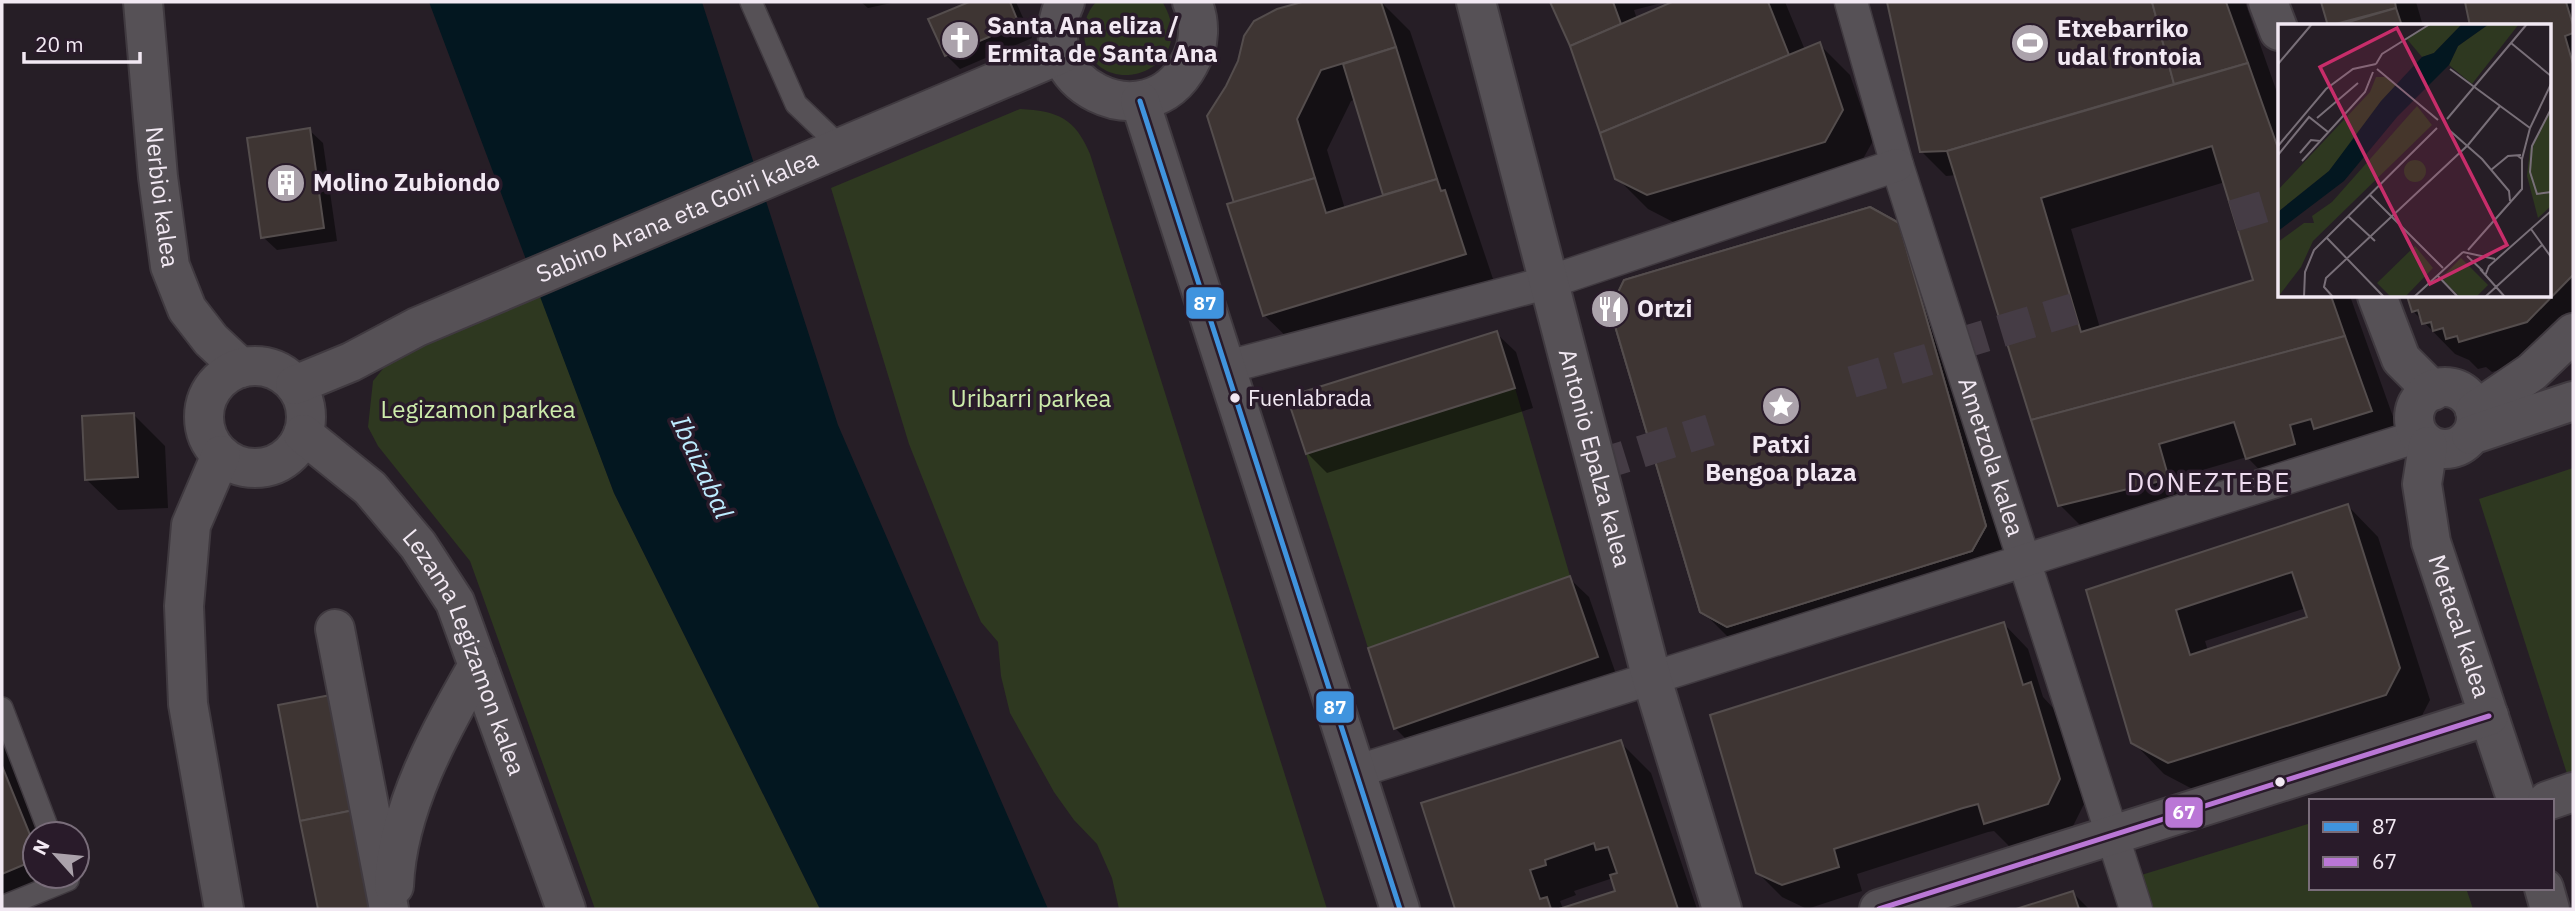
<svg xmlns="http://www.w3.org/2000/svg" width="2575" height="911" font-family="'IBM Plex Sans',sans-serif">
<rect width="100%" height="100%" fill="#261e26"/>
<!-- green -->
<g fill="#2e3820">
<path d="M1096,2L1163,3C1202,70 1100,105 1085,42C1082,27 1086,13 1096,2Z"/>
<path d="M1020,109C1058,111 1075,118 1090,154L1327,909H1119L1112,878L1097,844L1074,820L1054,792L1010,713L1001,676L998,642L981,622L965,585L909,444L831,188Z"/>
<path d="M536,284L614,493L820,909H595L470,561L378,446L368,427L373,381L417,327Z"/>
<path d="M1515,388L1570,576L1368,648L1306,454Z"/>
<path d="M2573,468V781L2570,783L2479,499Z"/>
<path d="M2311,823V888H2466L2473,909H2149L2138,876Z"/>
</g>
<!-- water -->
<path fill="#031720" d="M429,2H702L838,425L1048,909H820L614,493Z"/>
<!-- shadow -->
<g fill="#0007" fill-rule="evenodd">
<path d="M861,2H896L868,8Z"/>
<path d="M973,2H1016L1032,38L960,69L946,55L931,20Z"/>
<path d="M1308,2H1381L1410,31L1495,285L1295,345L1264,315L1236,205L1278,11ZM1356,99L1385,196L1345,209L1327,150L1351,101Z"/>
<path d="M1552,2H1785L1805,50L1819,44L1850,75L1873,141L1855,173L1679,225L1648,209L1617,178L1572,45ZM1665,2L1666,6L1637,19L1634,10Z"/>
<path d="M1889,2H2245L2279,98V296H2350L2402,442L2278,489L2247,457L2189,474L2199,509L2091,536L2060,505L1957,175L1946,176L1921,151ZM2225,182L2255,281L2100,328L2071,229Z"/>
<path d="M2323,2H2416L2423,26H2330Z"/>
<path d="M2467,2H2573V337L2558,353L2492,372L2486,367L2478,369L2469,360L2455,354L2413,311L2409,296H2549V26H2474Z"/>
<path d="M309,130L323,143L337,241L277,250L263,237Z"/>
<path d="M1897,225L1922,250L2010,552L1752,650L1727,636L1702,611Z"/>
<path d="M1496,333L1516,352L1533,408L1327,473L1307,453Z"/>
<path d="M134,415L165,446L168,508L118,510L87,480Z"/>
<path d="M2348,506L2378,537L2430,700L2417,725L2200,793L2164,774L2133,742L2088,591ZM2306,608L2309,618L2208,651L2205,641Z"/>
<path d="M1569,578L1589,597L1617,677L1415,748L1395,728Z"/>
<path d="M2004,624L2028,649L2043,697L2054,709L2084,804L2072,828L2010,847L1994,831L1988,832L1857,874L1862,891L1807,909L1782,897L1757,872Z"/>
<path d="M2,740L40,834H35V876H57L2,901Z"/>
<path d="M1620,742L1651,773L1697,909H1564L1618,892L1613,878L1574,891L1576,895L1560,901L1563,909H1457L1423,804Z"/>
<path d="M2073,893L2089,909H2021Z"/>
</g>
<!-- building -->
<g fill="#3e3533" stroke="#544d4d" stroke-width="2" fill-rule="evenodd">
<path d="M969,2H1010L1019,24L945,56L928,19Z"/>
<path d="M1302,2H1381L1396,47L1321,70L1297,119L1315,178L1234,203L1207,116L1226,86L1238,61L1244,36L1254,21L1277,9Z"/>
<path d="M1550,2H1613L1621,24L1570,46Z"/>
<path d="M1672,2H1768L1789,55L1600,133L1570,46Z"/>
<path d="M1887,2H2152L2174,84L1947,151L1920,152Z"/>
<path d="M2152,2H2226L2248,63L2174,84Z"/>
<path d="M2321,2H2395L2396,8L2328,26Z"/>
<path d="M2465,2H2566L2573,25V33L2565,36L2573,64V275L2527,322L2459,342L2457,336L2446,339L2443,328L2433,331L2431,322L2422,324L2418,310L2412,312L2407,296H2549V26H2470Z"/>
<path d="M2396,8L2402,26H2335Z"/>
<path d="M1820,42L1843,110L1825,142L1647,195L1615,179L1600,133Z"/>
<path d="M1396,47L1437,179L1383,195L1343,64Z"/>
<path d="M2248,63L2279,151V296H2331L2345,336L2031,420L1947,151ZM2212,146L2253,280L2081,332L2041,198Z"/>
<path d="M310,128L324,228L261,238L247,138Z"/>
<path d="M1315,178L1326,213L1437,179L1441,191L1445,190L1466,254L1263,316L1227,204Z"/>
<path d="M1870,207L1899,223L1986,526L1972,551L1727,627L1700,612L1610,309L1624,280Z"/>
<path d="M1870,207L1899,223L1986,526L1972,551L1727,627L1700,612L1610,309L1624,280Z"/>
<path d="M1497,331L1515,388L1306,454L1287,397Z"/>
<path d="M2345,336L2372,411L2314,429L2311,419L2290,425L2295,444L2246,459L2234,422L2159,444L2169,479L2058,506L2031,420Z"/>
<path d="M134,413L138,477L85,480L82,416Z"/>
<path d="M2348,504L2400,668L2386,695L2168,763L2131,743L2086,590ZM2292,572L2307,617L2190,655L2176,610Z"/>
<path d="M1570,576L1598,657L1394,729L1368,648Z"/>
<path d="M2004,622L2023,685L2031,682L2060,779L2048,804L1984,824L1978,804L1963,808L1834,849L1839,867L1782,885L1756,873L1710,715Z"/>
<path d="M336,694L359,809L300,821L278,705Z"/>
<path d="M1621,740L1678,909H1559L1615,891L1610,875L1617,873L1608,847L1596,850L1594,843L1545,860L1546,865L1530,870L1540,899L1547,897L1551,909H1455L1421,803Z"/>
<path d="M2,766L35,847V860L2,874Z"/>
<path d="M359,809L378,909H318L300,821Z"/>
<path d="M2073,891L2079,909H2016Z"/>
</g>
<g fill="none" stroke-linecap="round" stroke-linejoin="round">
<!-- pedestrian-tunnel -->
<g stroke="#453c45" stroke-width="32" stroke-dasharray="32 16" stroke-linecap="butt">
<path d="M2233,216L2279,202"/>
<path d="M1955,345L2074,309"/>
<path d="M1852,382L1957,351"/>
<path d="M1595,466L1710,430"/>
</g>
<defs>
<g id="service">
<path d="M751,2L796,104L842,148"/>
<path d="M2,708L50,834"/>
<path d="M2,907L68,880L67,876"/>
</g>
<g id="pedestrian">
<path id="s1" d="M1851,2L1897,165L2136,909"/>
<path d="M1227,367L1546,283L1897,165"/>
<path d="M1358,771L2403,441L2421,438"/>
</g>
<g id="minor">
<path id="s2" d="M143,2L158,177L170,266L187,309L211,340L241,368"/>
<path d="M1065,2C1027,83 1147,143 1189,64C1200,45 1201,22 1192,2"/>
<path id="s3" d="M1476,2L1652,679L1722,909"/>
<path d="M2268,2L2279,31"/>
<path d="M1140,101L1400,909"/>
<path d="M2377,296L2401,359L2433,391"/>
<circle cx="255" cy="417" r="51"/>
<path id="s4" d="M295,385L351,362L417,327L1061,54"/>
<circle cx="2445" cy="418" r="31"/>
<path d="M2475,411L2532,372L2573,333"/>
<path id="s5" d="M303,434L370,488L418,545L455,602L566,909"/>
<path d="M2471,435L2573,401"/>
<path id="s6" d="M2428,446L2422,484L2431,542L2517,801"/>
<path d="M335,629L389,909"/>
<path d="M2547,801L2573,792"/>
<path d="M394,886C397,808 440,732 478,665"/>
<path d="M2544,888L2550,909"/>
<path d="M1879,909L2489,716"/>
</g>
<path id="tertiary" d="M221,455L191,525L184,606L188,704L224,909"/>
</defs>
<!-- service casing -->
<use href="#service" stroke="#403a40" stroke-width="24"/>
<!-- pedestrian casing -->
<use href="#pedestrian" stroke="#403a40" stroke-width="35"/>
<!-- minor casing -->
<use href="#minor" stroke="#403a40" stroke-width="42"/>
<!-- tertiary casing -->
<use href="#tertiary" stroke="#403a40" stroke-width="42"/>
<!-- service -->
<use href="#service" stroke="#565156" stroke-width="21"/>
<!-- pedestrian -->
<use href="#pedestrian" stroke="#565156" stroke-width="32"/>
<!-- minor -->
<use href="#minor" stroke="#565156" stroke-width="38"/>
<!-- tertiary -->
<use href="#tertiary" stroke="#565156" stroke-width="38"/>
<defs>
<path id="bus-1" d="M1140,101L1400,909"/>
<path id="bus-2" d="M1879,909L2489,716"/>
</defs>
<!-- bus-1 casing -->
<use href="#bus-1" stroke="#291b2a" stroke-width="10"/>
<!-- bus-2 casing -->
<use href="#bus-2" stroke="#291b2a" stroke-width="10"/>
<!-- bus-1 -->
<use href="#bus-1" stroke="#4094de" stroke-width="5"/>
<!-- bus-2 -->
<use href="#bus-2" stroke="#ba77d6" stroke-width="5"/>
</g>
<!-- icons -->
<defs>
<symbol id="church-disc" viewBox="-11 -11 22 22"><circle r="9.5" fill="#aba2ab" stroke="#291b2a"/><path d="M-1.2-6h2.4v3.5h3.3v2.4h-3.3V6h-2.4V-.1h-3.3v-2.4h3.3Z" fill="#fff"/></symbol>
<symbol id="stadium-disc" viewBox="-11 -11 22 22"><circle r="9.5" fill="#aba2ab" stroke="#291b2a"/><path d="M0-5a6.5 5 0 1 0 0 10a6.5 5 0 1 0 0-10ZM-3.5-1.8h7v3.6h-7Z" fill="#fff"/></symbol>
<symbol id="building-disc" viewBox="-11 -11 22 22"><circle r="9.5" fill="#aba2ab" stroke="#291b2a"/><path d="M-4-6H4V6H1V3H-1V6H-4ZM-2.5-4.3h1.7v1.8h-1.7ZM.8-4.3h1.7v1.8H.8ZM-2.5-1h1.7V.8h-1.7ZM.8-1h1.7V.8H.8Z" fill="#fff"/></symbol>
<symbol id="restaurant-disc" viewBox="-11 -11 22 22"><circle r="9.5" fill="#aba2ab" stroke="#291b2a"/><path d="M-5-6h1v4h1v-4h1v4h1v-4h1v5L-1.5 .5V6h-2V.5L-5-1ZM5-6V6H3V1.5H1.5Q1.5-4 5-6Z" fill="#fff"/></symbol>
<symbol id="sight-disc" viewBox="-11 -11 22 22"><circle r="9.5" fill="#aba2ab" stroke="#291b2a"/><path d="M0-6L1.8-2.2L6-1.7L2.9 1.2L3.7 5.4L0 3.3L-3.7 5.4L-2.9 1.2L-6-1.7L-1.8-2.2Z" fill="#fff"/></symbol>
</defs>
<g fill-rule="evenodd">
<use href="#church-disc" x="938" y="18" width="44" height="44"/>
<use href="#stadium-disc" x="2008" y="21" width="44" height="44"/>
<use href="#building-disc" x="264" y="161" width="44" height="44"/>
<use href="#restaurant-disc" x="1588" y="287" width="44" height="44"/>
<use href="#sight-disc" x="1759" y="384" width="44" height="44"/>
</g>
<!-- markers -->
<g fill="#f2e9f3" stroke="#291b2a" stroke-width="2.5">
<circle cx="1235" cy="398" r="6"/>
<circle cx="2280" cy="782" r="6"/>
</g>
<g text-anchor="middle" stroke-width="7" stroke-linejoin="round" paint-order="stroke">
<!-- bus labels -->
<g font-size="22" fill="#f2e9f3" stroke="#291b2a" text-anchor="start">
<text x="1248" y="406">Fuenlabrada</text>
</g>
<!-- poi labels -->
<g font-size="24" font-weight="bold" fill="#f2e9f3" stroke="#291b2a" text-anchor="start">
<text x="987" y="34">Santa Ana eliza /<tspan x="987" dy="28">Ermita de Santa Ana</tspan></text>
<text x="2057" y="37">Etxebarriko<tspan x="2057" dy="28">udal frontoia</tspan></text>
<text x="313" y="191">Molino Zubiondo</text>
<text x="1637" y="317">Ortzi</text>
<text x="1781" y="453" text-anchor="middle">Patxi<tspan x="1781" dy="28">Bengoa plaza</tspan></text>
</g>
<!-- street labels -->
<g font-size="24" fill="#f2e9f3" stroke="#291b2a">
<text dy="8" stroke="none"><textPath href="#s2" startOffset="196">Nerbioi kalea</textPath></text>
<text dy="8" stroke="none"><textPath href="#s4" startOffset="418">Sabino Arana eta Goiri kalea</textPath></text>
<text dy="8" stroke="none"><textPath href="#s1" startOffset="476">Ametzola kalea</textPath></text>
<text dy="8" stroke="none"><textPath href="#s3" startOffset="471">Antonio Epalza kalea</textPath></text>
<text dy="8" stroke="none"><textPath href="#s6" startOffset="186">Metacal kalea</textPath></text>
<text dy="8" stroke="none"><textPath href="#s5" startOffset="278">Lezama Legizamon kalea</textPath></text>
</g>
<!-- park labels -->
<g font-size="24" fill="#cdecab" stroke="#291b2a">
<text x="1031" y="407">Uribarri parkea</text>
<text x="478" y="418">Legizamon parkea</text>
</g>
<!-- water labels -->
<g font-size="26" font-style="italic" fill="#bdecff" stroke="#291b2a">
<text transform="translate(702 467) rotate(65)" y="9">Ibaizabal</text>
</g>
<!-- neighbourhood labels -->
<g font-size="26" letter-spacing="2" fill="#efdcf0" stroke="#291b2a">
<text x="2209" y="492">DONEZTEBE</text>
</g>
</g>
<!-- overview -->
<g transform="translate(2278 24)">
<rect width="273" height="273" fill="#261e26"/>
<path d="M152,0H184L156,29L144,33L128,14ZM211,0H241L194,60L171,41L180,22ZM98,53H109L118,61L51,147L0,188V166L92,68ZM139,82L154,101L35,217L23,243L0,273V218L26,199H36L34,192L54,178ZM273,83V182L260,194L249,152L252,125ZM126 147a11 11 0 1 1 22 0a11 11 0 1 1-22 0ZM137,222L155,244L127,273H113L99,259ZM183,234L210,261L198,273H182L163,254Z" fill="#2e3820"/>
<path d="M184,0H211L180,22L171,41L119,93L66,157L0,207V188L51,147L103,77L144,33L156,29Z" fill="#031720"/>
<path fill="none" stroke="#786f78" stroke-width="2" d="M233,19L273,52M0,40L34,0M98,40L104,30L152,0M99,45L160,96M172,45L252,104M273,85L254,122L252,148L259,170L273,168M39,94L80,59M169,95L249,0M170,105L204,135L231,167L232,177M0,122L48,65L75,45L98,40M22,129L33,116L42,117M0,131L31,93L50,108M244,135L252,104L273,60M24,137L87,68L95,48M213,146L230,132L243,131M92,171L165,244M70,192L97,217M253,205L273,233M48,213L106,273M190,226L244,165V135L240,132M185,228L217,235M189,232L205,247M202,245L227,273M159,251L180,273M207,252L211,242L273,187M26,273L27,248L36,226L159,104M55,273L46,263L48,254L190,121L222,82M136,273L185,228M207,273L264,221"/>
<path fill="#c72d6a" fill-opacity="0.15" stroke="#c72d6a" stroke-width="3.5" d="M119,4L229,221L152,260L42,43Z"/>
<rect width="273" height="273" fill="none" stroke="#f2e9f3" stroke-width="3.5"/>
</g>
<g stroke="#291b2a" stroke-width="2.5">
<rect x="1185" y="286" width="40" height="34" rx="7" fill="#4094de"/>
<rect x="1315" y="690" width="40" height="34" rx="7" fill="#4094de"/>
<rect x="2164" y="796" width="40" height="33" rx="7" fill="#ba77d6"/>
</g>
<g font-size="19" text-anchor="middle" font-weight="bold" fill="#fff">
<text x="1205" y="310">87</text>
<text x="1335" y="714">87</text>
<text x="2184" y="819">67</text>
</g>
<!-- border -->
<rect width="2575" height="911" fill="none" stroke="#f2e9f3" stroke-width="7"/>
<!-- legend -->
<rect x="2309" y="799" width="245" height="91" fill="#291b2a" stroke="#796d7a" stroke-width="2"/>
<rect x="2323" y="822" width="35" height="10" fill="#4094de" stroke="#796d7a" stroke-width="2"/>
<text x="2372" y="834" font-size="21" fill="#f2e9f3">87</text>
<rect x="2323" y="857" width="35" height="10" fill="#ba77d6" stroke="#796d7a" stroke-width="2"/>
<text x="2372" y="869" font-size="21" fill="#f2e9f3">67</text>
<!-- north arrow -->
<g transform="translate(56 855) rotate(297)"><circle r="33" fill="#291b2a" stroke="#796d7a" stroke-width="2"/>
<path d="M0-5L12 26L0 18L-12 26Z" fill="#aba2ab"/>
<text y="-10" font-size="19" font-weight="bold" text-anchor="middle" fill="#f2e9f3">N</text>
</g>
<!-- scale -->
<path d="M24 52v10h116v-10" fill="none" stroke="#f2e9f3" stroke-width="3.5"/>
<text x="35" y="52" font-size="21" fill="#f2e9f3" stroke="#291b2a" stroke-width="5" paint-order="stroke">20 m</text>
</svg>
